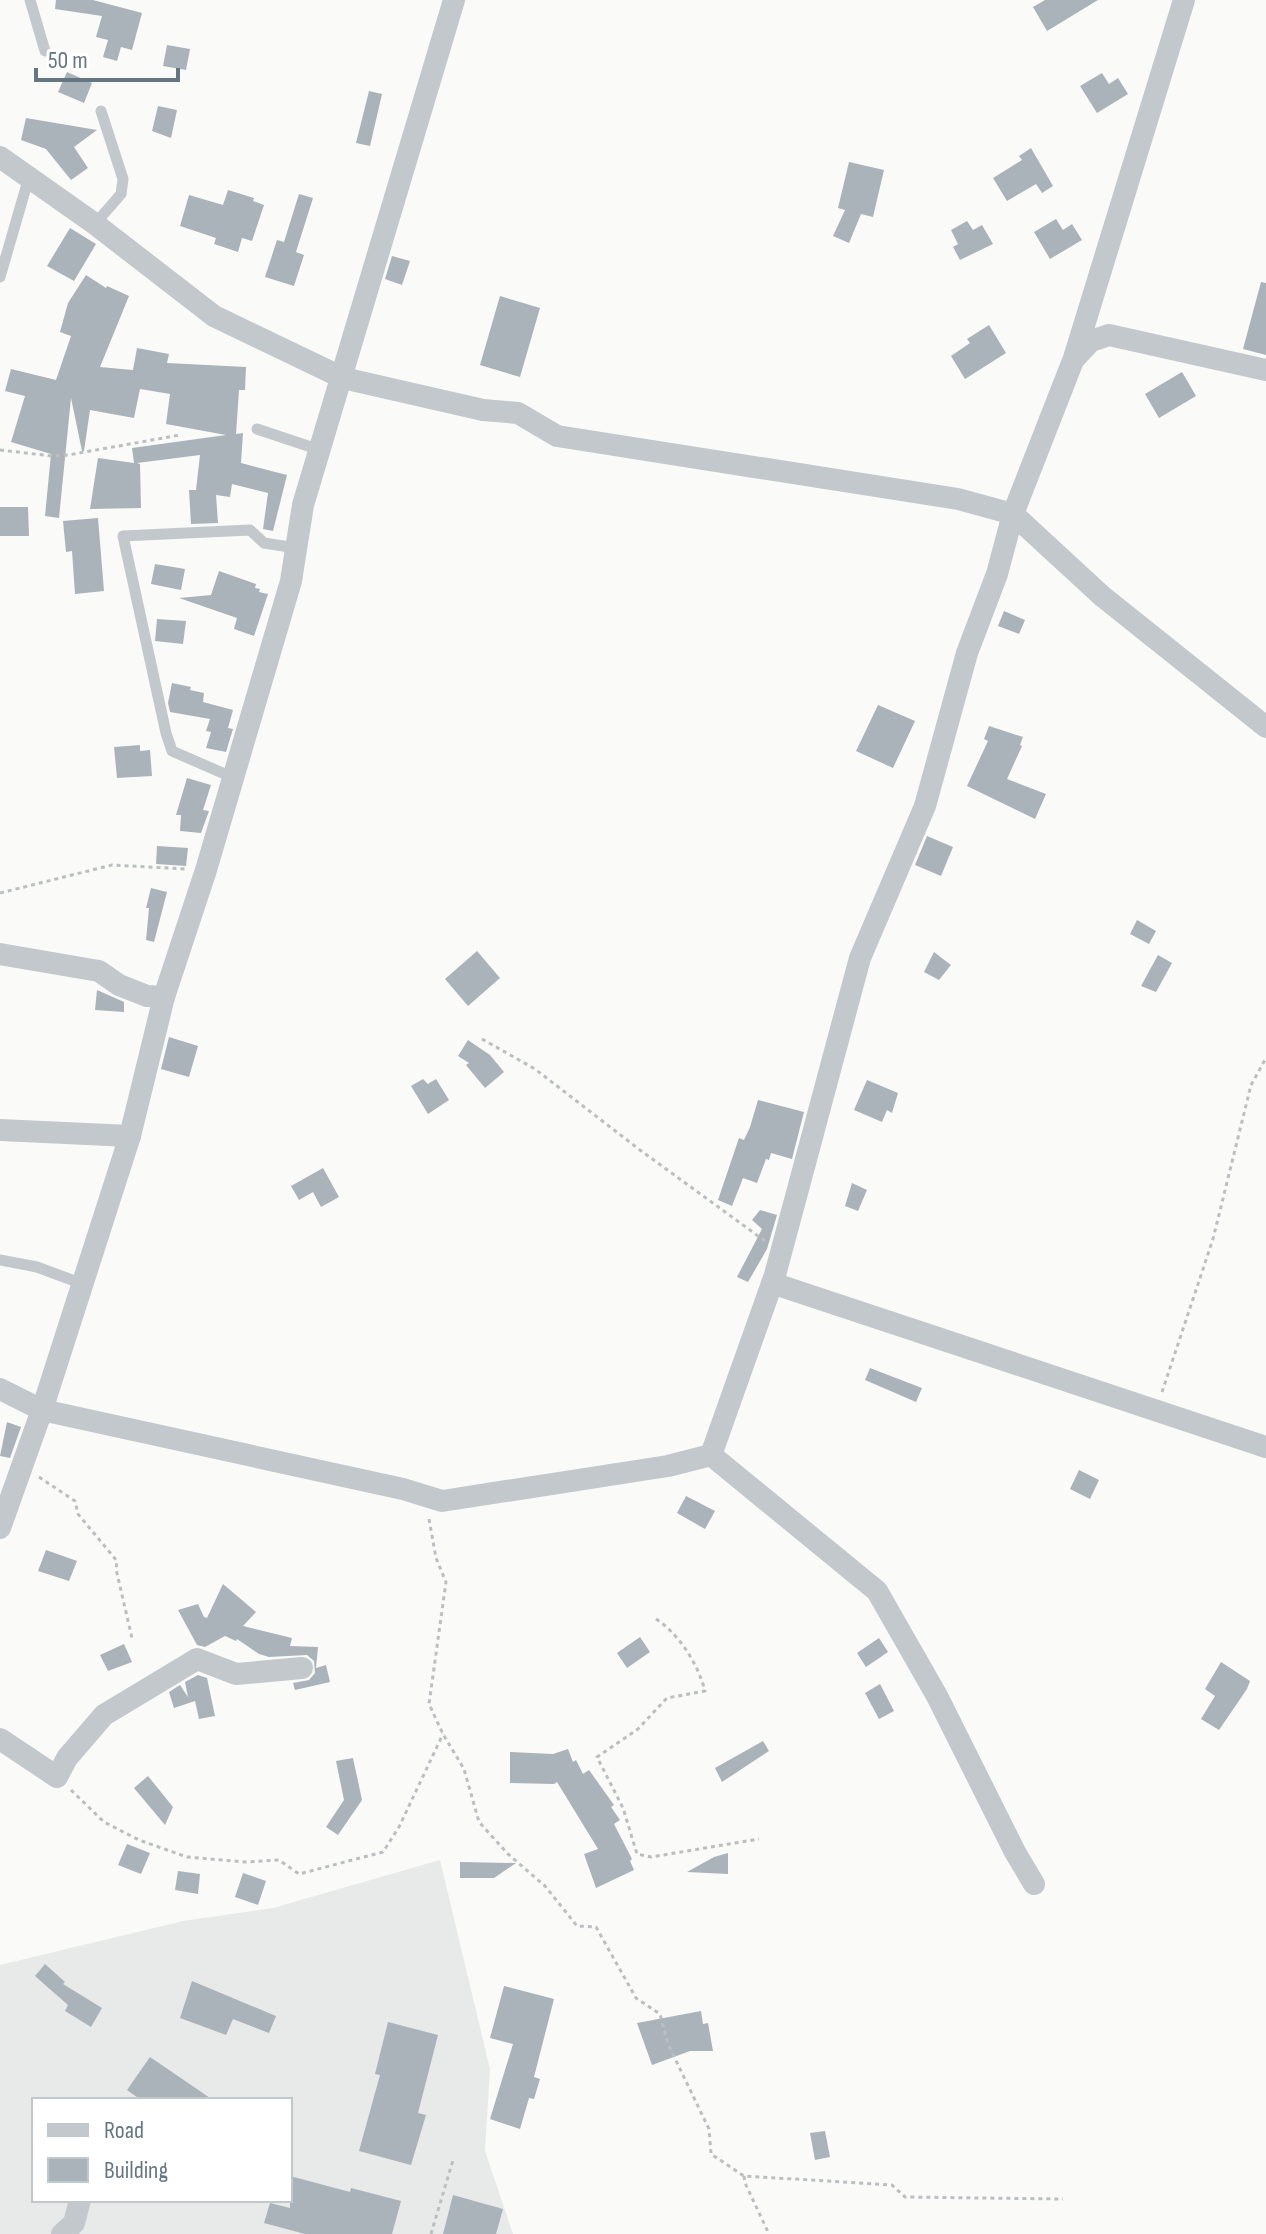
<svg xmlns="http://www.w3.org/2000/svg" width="1266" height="2234" font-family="'Sofia Sans Condensed',sans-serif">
<rect width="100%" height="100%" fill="#fafaf8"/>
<!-- built -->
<path fill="#e8e9e9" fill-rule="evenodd" d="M440,1860L490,2069L485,2151L513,2234H0V1965L183,1921L273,1908ZM34,2100H290V2200H34Z"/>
<!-- building -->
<g fill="#aab3b9">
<path d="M56,0H93L142,13L132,50L121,47L117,61L103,57L108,40L96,37L102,16L55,9Z"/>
<path d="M1045,0H1098L1047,31L1033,7Z"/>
<path d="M167,45L190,49L186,70L163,66Z"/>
<path d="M67,72L92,83L84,103L58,92Z"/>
<path d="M1102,73L1109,84L1118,78L1128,94L1097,113L1080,86Z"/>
<path d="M369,91L382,94L370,146L356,143Z"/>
<path d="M158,106L177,110L171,138L152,131Z"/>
<path d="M26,118L97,130L74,147L88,168L71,180L46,149L21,140Z"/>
<path d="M1031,148L1053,186L1042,193L1036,184L1007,201L993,178L1022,160L1019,156Z"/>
<path d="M849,162L884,170L873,217L861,214L849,243L833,236L845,210L838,208Z"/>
<path d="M228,190L254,198L253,201L264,205L252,241L242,238L238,252L214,244L216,238L180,226L189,195L223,205Z"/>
<path d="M299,194L313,198L296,252L304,255L294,286L265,277L277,240L284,242Z"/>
<path d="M1056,219L1063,230L1072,224L1082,240L1050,259L1034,232Z"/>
<path d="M967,221L973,230L982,225L993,244L960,260L953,247L958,244L951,230Z"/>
<path d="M70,228L96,244L74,281L47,266Z"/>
<path d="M392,256L410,261L402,285L385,279Z"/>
<path d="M86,275L106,288L107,286L129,296L100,367L133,370L137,348L169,354L167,363L246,367L245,390H239L236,434L243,433L241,463L287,475L273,531L263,529L268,493L232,484L230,497L216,495L218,523L191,524L189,490H196L200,455L137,463L140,464L141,508L90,509L98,458L134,463L132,448L226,435L166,424L170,394L140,389L134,418L90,410L84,451H82L71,398L59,518L45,516L51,454L11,442L25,396L5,391L11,369L56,380L71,336L60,332L68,303Z"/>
<path d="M1261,282L1266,283V355L1243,349Z"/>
<path d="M500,296L540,308L520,377L480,365Z"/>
<path d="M989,325L1006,353L965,379L951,356L970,343L967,339Z"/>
<path d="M1182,372L1196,396L1159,418L1145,394Z"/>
<path d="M0,507H28L29,536H0Z"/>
<path d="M98,518L104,591L75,594L72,551L66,552L63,521Z"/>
<path d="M155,564L185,569L181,590L151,584Z"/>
<path d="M219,571L256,584L255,588L260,589L259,592L268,594L254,636L234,629L237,618L179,598L211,595Z"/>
<path d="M1004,611L1025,620L1019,634L998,626Z"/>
<path d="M157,619L186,621L183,644L155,641Z"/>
<path d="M172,683L191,687L190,690L204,693L203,702L233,710L228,728L233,729L226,752L206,748L211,732L206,731L210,719L170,712L168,703Z"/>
<path d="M878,705L915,721L893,768L856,751Z"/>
<path d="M989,726L1023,737L1020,745L1022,746L1007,779L1046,794L1035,819L967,786L988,741L984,739Z"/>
<path d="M140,745V751L150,750L152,776L117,778L114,747Z"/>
<path d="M187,778L211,785L203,810L209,811L201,833L180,831L181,815H176Z"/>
<path d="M927,836L953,847L941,876L915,865Z"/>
<path d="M157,846L188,848L186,866L156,864Z"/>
<path d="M151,888L167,892L154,942L146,940L149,908H146Z"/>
<path d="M1137,920L1156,931L1149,944L1130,934Z"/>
<path d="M477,951L500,978L468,1006L445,979Z"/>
<path d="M934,952L951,965L939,980L924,972Z"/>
<path d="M1158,955L1172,963L1156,992L1141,986Z"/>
<path d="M97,990L124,1002V1012L95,1010Z"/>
<path d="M169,1037L198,1046L189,1077L161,1069Z"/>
<path d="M468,1040L490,1055L504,1072L485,1088L466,1065L469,1063L458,1056Z"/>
<path d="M423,1079L428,1084L436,1079L449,1100L428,1114L411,1086Z"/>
<path d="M867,1080L898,1093L892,1113L887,1110L882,1122L854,1110Z"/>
<path d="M758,1100L804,1112L792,1159L771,1153L769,1160L766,1159L757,1183L743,1178L732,1206L718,1200L739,1138L744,1140L750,1127Z"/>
<path d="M323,1168L339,1197L321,1207L313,1192L299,1200L291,1186Z"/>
<path d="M852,1183L867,1190L858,1211L845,1206Z"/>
<path d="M760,1210L777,1215L767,1249L748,1282L737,1277L762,1229L752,1220Z"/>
<path d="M870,1368L922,1388L916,1402L865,1380Z"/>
<path d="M7,1422L21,1427L10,1458L0,1456Z"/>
<path d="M1079,1470L1099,1480L1090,1499L1070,1489Z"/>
<path d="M686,1496L715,1511L705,1529L677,1513Z"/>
<path d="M46,1550L77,1561L69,1581L38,1571Z"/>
<path d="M223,1584L256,1612L243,1626L292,1638L290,1646L318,1647L316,1668L326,1665L330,1682L295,1690L293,1683L309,1680L315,1673L314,1661L307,1655L269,1657L259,1654L237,1639L236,1641L225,1636L205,1647L197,1645L178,1610L198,1604L204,1617L207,1618Z"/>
<path d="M640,1637L650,1652L627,1668L617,1653Z"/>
<path d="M879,1638L888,1652L866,1667L857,1653Z"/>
<path d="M124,1644L132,1662L108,1671L100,1655Z"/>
<path d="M1221,1662L1250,1681L1247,1689L1219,1730L1201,1719L1215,1696L1205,1689Z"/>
<path d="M198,1675L207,1678L215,1716L199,1719L195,1701L174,1708L169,1692L180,1685L188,1697L185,1682Z"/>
<path d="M880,1684L894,1711L879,1719L865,1693Z"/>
<path d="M763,1741L769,1751L722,1782L715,1768Z"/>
<path d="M568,1749L573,1762L576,1760L583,1774L589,1770L614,1805L611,1807L620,1820L614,1824L632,1859L630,1861L634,1870L596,1888L584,1854L598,1849L557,1782L554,1784L510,1783V1752L553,1754Z"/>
<path d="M353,1758L362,1800L338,1835L326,1827L344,1800L336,1761Z"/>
<path d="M148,1776L173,1807L165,1825L134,1788Z"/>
<path d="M127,1844L150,1853L141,1874L118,1865Z"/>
<path d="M728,1853V1874L687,1872L714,1857Z"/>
<path d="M460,1862L516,1863L494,1878H460Z"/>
<path d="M178,1871L200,1874L198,1894L175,1890Z"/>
<path d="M243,1873L266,1881L258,1905L235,1897Z"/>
<path d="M45,1964L65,1982L63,1984L102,2008L91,2027L65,2011L68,2005L35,1976Z"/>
<path d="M192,1981L276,2016L269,2033L233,2019L226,2035L180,2018Z"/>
<path d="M504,1986L554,1999L534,2077L540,2079L534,2099L529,2098L520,2129L490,2119L513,2044L490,2038Z"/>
<path d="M701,2011L703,2024L708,2023L713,2051H690L652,2065L637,2023Z"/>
<path d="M388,2022L438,2035L418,2113L426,2115L411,2165L359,2151L380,2075L375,2074Z"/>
<path d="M150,2057L213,2100H141L127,2090Z"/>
<path d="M825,2131L830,2157L815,2160L810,2133Z"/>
<path d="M290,2176L350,2192L351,2188L401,2201L392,2234H305L264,2223L270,2203L290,2208Z"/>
<path d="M453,2195L503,2209L496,2234H443Z"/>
</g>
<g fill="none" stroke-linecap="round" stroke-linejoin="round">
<!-- path -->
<g stroke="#bbbfc2" stroke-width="3" stroke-dasharray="4 4" stroke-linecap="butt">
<path d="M0,450L52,456L68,455L180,435"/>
<path d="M0,893L112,865L186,869"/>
<path d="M482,1039L535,1069L640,1150L765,1241"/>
<path d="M1162,1392L1213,1239L1251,1085L1266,1058"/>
<path d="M39,1477L75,1501L78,1514L117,1561L116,1569L132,1638"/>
<path d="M429,1519L436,1558L446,1582L429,1704L443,1734L464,1769L479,1822L508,1854L545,1886L577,1926L596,1927L636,1998L660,2014L668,2044L709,2129L711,2154L744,2176L892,2185L905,2197L1063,2199"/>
<path d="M656,1619C679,1634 698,1664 705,1691L667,1698L638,1729L597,1757L623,1808L637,1854L651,1857L759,1839"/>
<path d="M71,1790L104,1822L139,1840L187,1857L245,1862L279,1860L299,1874L383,1852L399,1827L443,1734"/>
<path d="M744,2176L745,2183L769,2234"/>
<path d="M431,2234L453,2160"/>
</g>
<!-- service -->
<g stroke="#c3c8cc" stroke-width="11">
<path d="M30,0L45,51"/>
<path d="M95,224L121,194L123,179L101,111"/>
<path d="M0,277L29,177"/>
<path d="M257,429L320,450"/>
<path d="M234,778L172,751L166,733L123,536L250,530L264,543L296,548"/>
<path d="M0,1260L37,1267L83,1284"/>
</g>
<!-- minor -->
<g stroke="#c3c8cc" stroke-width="22">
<path d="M0,157L95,224L214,316L343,378L483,410L518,413L557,436L958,499L1013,514L1102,596L1266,727"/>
<path d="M1075,358L1091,341L1109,335L1266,370"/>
<path d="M0,954L99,971L119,985L147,996L164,997"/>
<path d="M0,1130L130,1136"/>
<path d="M772,1283L1266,1447"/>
<path d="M0,1389L42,1410L403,1489L442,1501L668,1466L711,1455"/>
<path d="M0,1528L42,1410L130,1136L164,997L206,870L291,581L303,505L454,0"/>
<path d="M0,1739L57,1777L67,1758L104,1715L197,1659L236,1674L302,1668"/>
<path d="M1034,1884L1015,1852L937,1696L877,1591L711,1455L775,1275L860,958L925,806L967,653L997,574L1013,514L1074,358L1184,0"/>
<path d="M62,2234L74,2223L80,2200"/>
</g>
</g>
<!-- legend -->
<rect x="32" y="2098" width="260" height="104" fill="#ffffff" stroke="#c1c8cd" stroke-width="2"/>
<rect x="48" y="2124" width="40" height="12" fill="#c3c8cc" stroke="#c1c8cd" stroke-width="2"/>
<text x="104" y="2138" font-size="24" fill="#657683">Road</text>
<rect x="48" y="2158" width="40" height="24" fill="#aab3b9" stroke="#c1c8cd" stroke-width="2"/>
<text x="104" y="2178" font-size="24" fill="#657683">Building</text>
<!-- scale -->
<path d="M36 68v12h142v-12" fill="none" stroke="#657683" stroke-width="4"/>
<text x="48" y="68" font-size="24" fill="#657683" stroke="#ffffff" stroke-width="6" paint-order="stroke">50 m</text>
</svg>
